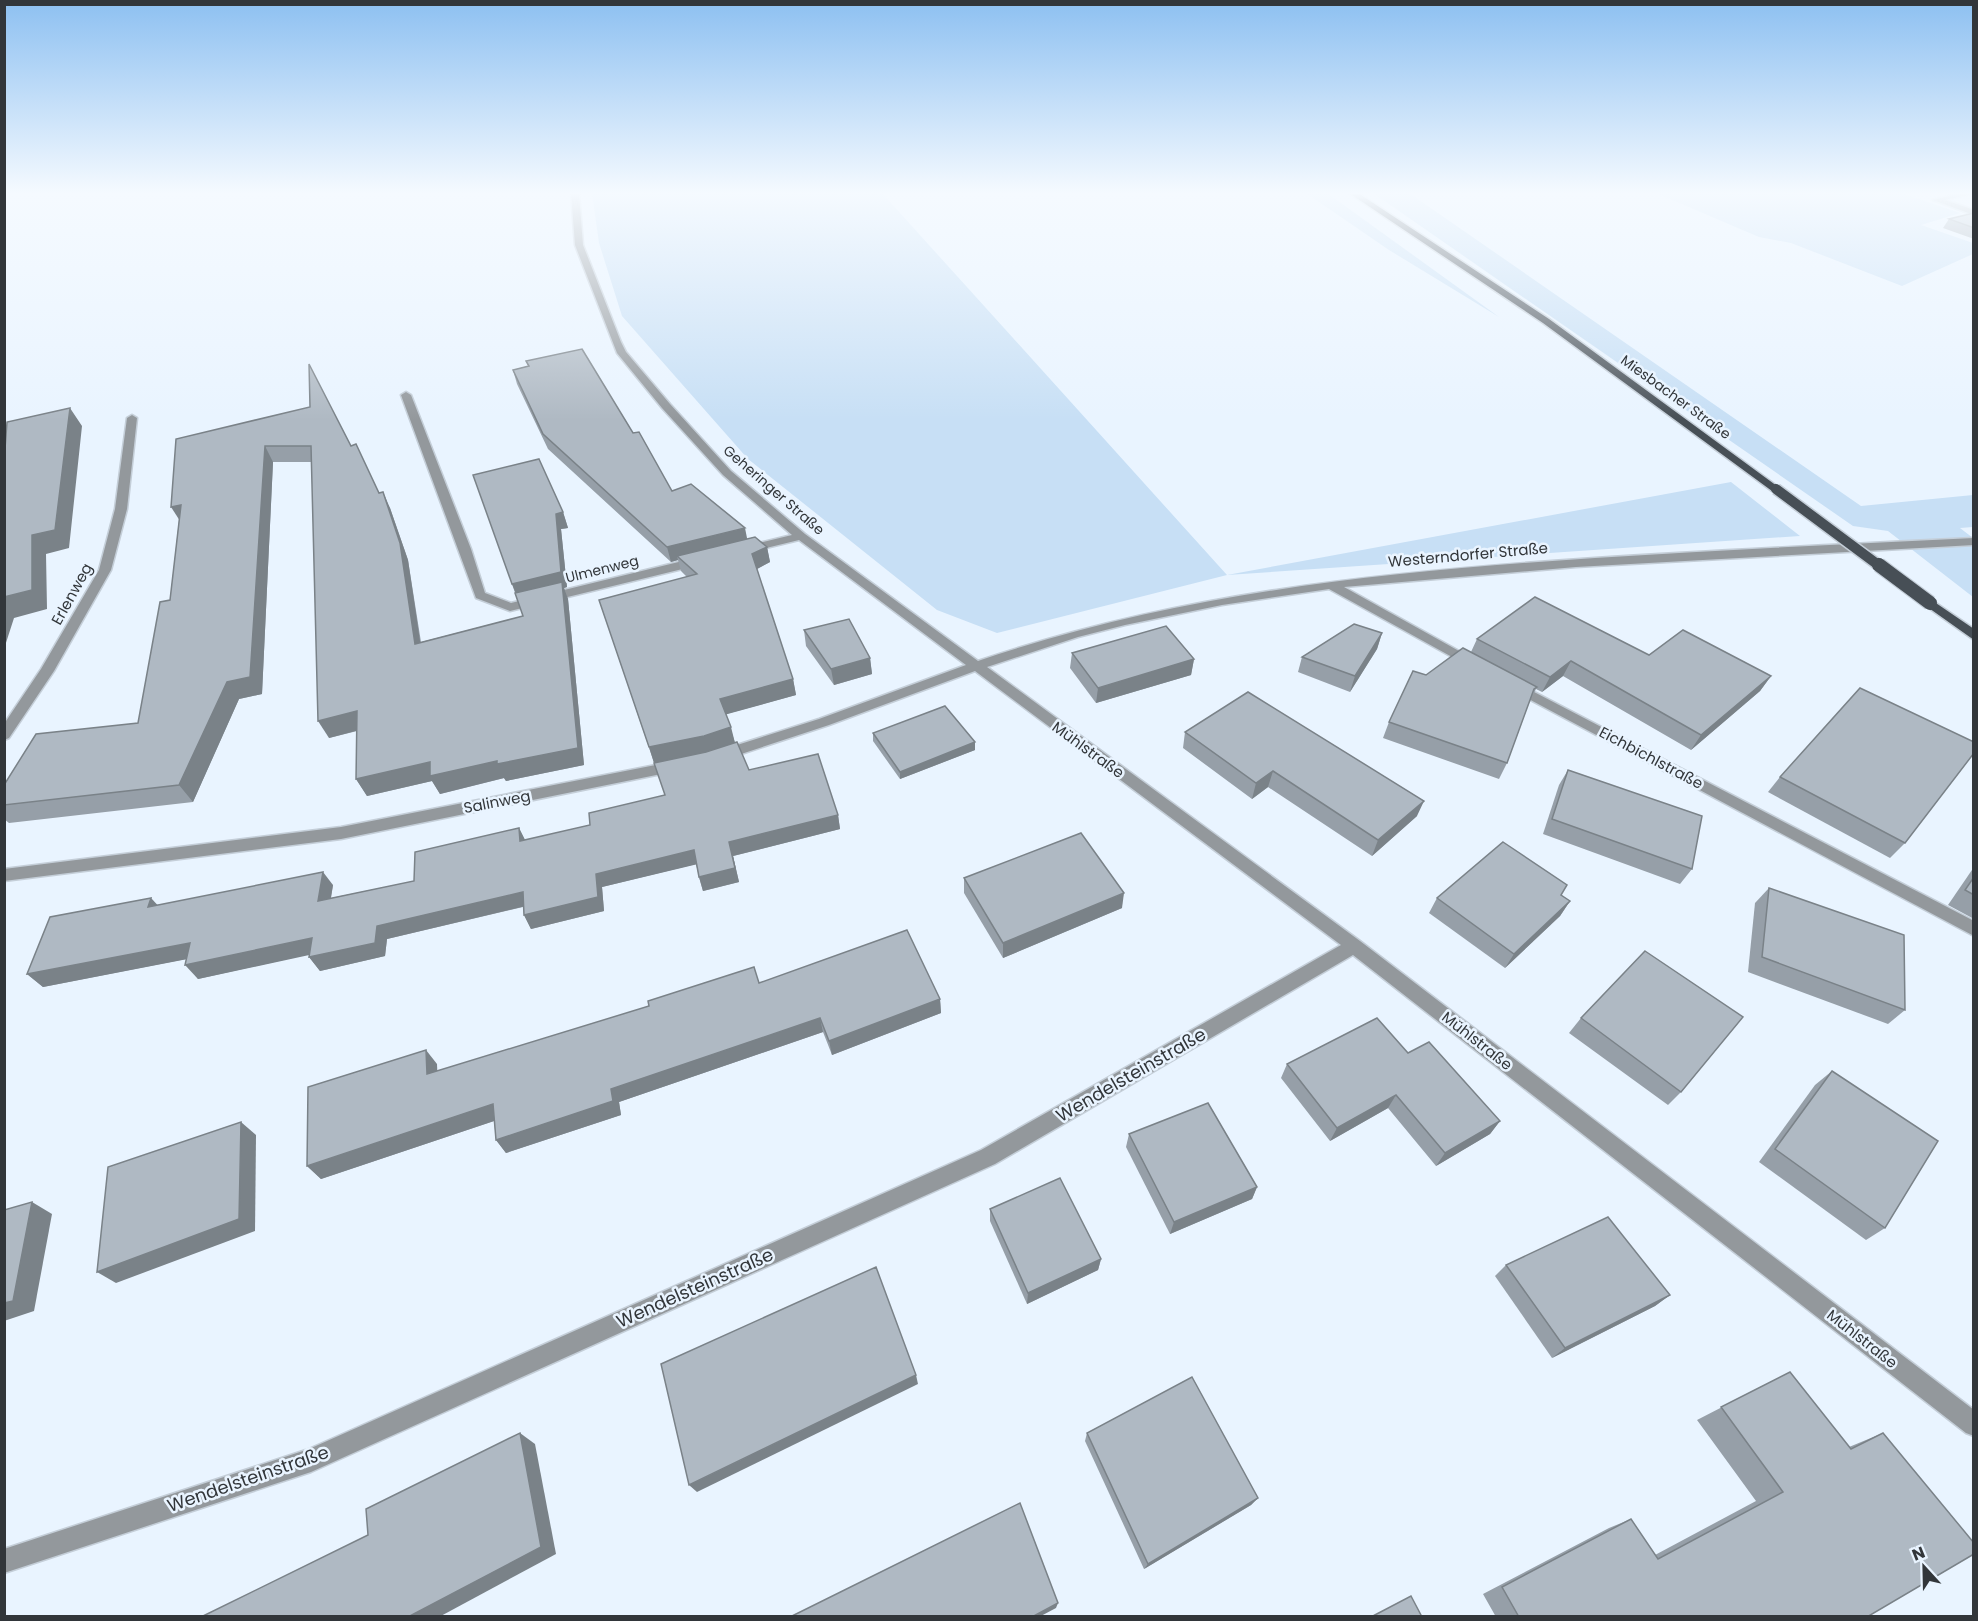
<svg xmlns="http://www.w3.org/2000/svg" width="1978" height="1621" font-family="Poppins,sans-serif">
<rect width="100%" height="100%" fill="#e9f4ff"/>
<!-- green -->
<g fill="#c7dff5">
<path d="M592,193H882L1227,575L1731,482L1800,536L1227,575L997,633L937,610L748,459L622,316L599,243Z"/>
<path d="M1306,193H1327L1499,317L1389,250Z"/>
<path d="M1373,193H1409L1861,506L1973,495V527L1960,528L1973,538V597L1888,531L1853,526Z"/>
<path d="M1656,193H1901L1960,213L1921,225L1973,243V254L1902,286L1791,243L1759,237Z"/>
</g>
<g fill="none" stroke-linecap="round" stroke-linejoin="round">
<defs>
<g id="minor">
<path d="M571,193H579L583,245L621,342L626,352L670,404L731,471L805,534L978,661C1180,592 1384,572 1595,558C1721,550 1847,544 1974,538V545L1576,567L1344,587L1477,661L1479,664L1477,667L1472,668L1329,589L1222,605L1125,625L1078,637L987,667L1360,941L1974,1410V1436L1966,1433L1353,955L995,1164L311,1472L4,1573V1549L309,1449L981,1150L1341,945L975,671L829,725L723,760L718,759L716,755L718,751L819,719L966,665L799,540L746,553L742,551V547L792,535L723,475L662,408L617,353L575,245Z"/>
<path d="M1960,193H1974L1945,200L1974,210V215L1933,200Z"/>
<path d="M406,392L411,395L471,549L485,593L511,603L699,557L705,561L703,564L510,611L476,598L401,395Z"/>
<path d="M132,415L137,418L127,509L111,570L54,671L9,738L4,740V724L41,669L99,570L115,509L127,418Z"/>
<path d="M1515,682L1974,921V936L1510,689L1508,686Z"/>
<path d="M676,761L681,762L683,766L681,770L341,839L4,881V869L341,827Z"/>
</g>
<g id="major">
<path d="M1349,193H1358L1549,319L1781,489L1776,492L1772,491L1543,323Z"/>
<path d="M1930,599L1974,629V640L1926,606L1924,603L1926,600Z"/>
</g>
</defs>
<!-- minor casing -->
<use href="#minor" stroke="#c4ced8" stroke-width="3"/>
<!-- major casing -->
<use href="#major" stroke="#c4ced8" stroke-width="3"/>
<!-- minor -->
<use href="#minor" fill="#93989c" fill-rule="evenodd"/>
<!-- major -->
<use href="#major" fill="#474f56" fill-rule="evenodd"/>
<defs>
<path id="major-bridge-far1" d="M1776,489L1881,567"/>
<path id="major-bridge" d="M1879,565L1930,603"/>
</defs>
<!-- major-bridge-far1 casing -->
<use href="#major-bridge-far1" stroke="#c4ced8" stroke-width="13" stroke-linecap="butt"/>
<!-- major-bridge casing -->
<use href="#major-bridge" stroke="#c4ced8" stroke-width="16" stroke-linecap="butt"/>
<!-- major-bridge-far1 -->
<use href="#major-bridge-far1" stroke="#474f56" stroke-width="10"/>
<!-- major-bridge -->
<use href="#major-bridge" stroke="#474f56" stroke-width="14"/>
</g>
<!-- wall -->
<g fill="#969fa8">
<path d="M1974,213V239L1943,228L1949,219Z"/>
<path d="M526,361L633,433L672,491L747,539L767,547L770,562L757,569L793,679L796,695L726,714L735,743L749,770L838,815L840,829L733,856L739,882L703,891L699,877L696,864L602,887L604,911L531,929L524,915L523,907L387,939L385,956L320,971L309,957L310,954L198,979L186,959L43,987L27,974L157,905L333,885L331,898L414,881L519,828L525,840L590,825L665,795L599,600L687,577L681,571L678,560L671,562L548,449L517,384L513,370L528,366Z"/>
<path d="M176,439L351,446L379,493L390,508L408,560L421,642L523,616L512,584L563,512L568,528L561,529L567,587L564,588L568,599L584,765L506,781L504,778L440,794L432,781L367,796L356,779L357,731L329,738L312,462H273L262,694L239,699L193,802L9,823L4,819V785L138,723L170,600L179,520Z"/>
<path d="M804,630L870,658L872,674L834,685L806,646Z"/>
<path d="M1382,633L1377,649L1350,692L1298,672L1302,657Z"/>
<path d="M1477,639L1649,655L1771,676L1760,691L1691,750L1563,676L1542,692L1536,689L1529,703L1507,763L1499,779L1383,738L1389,722L1471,652Z"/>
<path d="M1072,653L1194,659L1191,675L1096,703L1070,668Z"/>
<path d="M1185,732L1417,816L1372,856L1268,787L1252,799L1183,748Z"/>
<path d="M873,733L975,742V750L900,779L873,741Z"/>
<path d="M1568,770L1692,869L1680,884L1543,834L1559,785Z"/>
<path d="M1780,777L1905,843L1890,858L1768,792Z"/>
<path d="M1974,867V919L1948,905Z"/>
<path d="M964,878L1122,908L1003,958L964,893Z"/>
<path d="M1769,888L1905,1010L1888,1024L1748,972L1755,903Z"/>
<path d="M1561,895L1570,901L1560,916L1505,968L1429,913L1437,898Z"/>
<path d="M759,983L940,999L941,1013L832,1055L823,1032L619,1102L621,1115L506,1153L496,1140L494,1121L321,1179L307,1166L437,1064V1071Z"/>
<path d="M1581,1018L1681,1092L1668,1105L1569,1033Z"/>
<path d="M1408,1053L1500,1121L1490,1134L1436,1166L1388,1108L1330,1141L1281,1078L1287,1064Z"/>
<path d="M1832,1071L1885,1228L1866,1240L1759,1162L1815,1085Z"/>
<path d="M1129,1134L1257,1187L1252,1199L1170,1234L1126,1147Z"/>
<path d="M990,1209L1101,1259L1098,1270L1027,1304L990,1221Z"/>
<path d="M1506,1265L1670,1295L1655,1306L1552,1358L1495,1276Z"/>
<path d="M1790,1372L1849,1447L1883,1433L1867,1617H1496L1483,1594L1609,1528L1631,1519L1655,1555L1756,1501L1697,1420Z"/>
<path d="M1087,1433L1258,1498L1251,1505L1144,1569L1085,1441Z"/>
</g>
<!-- shaded-wall -->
<g fill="#7a8288">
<path d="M70,408L82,426L69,548L46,554L47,609L14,618L4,649V597L32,535Z"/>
<path d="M265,446L273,462L262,694L239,699L193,802L179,785Z"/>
<path d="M383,492L390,508L408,560L423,661L415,644Z"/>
<path d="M181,505L182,524L171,507Z"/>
<path d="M563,512L568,528L561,529L567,587L564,588L568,599L584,765L506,781L504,778L440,794L432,781L367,796L356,779L430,762L497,761L578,748L512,584L556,514Z"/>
<path d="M745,528L748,543L677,556L678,560L671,562L667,547Z"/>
<path d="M767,547L770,562L755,570L752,554Z"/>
<path d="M1382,633L1377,649L1350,692L1355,676Z"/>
<path d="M870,658L872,674L834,685L831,669Z"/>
<path d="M1194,659L1191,675L1096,703L1098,688Z"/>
<path d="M1571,661L1563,676L1542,692L1550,677Z"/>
<path d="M1771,676L1760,691L1691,750L1701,735Z"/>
<path d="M793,679L796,695L724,715L720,699Z"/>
<path d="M357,711L367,728L329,738L318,721Z"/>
<path d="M731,727L735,743L708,752L654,763L649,747Z"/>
<path d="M975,742V750L900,779V772Z"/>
<path d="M1273,771L1268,787L1252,799L1256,783Z"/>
<path d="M1424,801L1417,816L1372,856L1378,840Z"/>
<path d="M838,815L840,829L733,856L739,882L703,891L699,877L729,842Z"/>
<path d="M519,828L526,842L520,841Z"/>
<path d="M694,850L698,864L602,887L604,911L531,929L524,915L596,874Z"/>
<path d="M323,872L333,885L328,914L318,901Z"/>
<path d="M523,892L530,905L387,939L385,956L320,971L309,957L377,926Z"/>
<path d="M1124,893L1122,908L1003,958V943Z"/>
<path d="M151,898L164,912L148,907Z"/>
<path d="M1570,901L1560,916L1505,968L1514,954Z"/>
<path d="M312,938L323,952L198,979L185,965Z"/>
<path d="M190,943L203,956L43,987L27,974Z"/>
<path d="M940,999L941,1013L832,1055L829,1041Z"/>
<path d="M820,1018L823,1032L619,1102L621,1115L506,1153L496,1140L611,1089Z"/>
<path d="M426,1050L437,1064L438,1088L427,1074Z"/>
<path d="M1396,1095L1388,1108L1330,1141L1337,1128Z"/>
<path d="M493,1104L503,1118L321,1179L307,1166Z"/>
<path d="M1500,1121L1490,1134L1436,1166L1445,1153Z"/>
<path d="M241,1122L256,1135L255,1231L116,1283L97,1272Z"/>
<path d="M1257,1187L1252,1199L1170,1234L1174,1222Z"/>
<path d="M32,1202L52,1214L34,1311L4,1321V1303Z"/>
<path d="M1101,1259L1098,1270L1027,1304L1028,1293Z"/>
<path d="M1670,1295L1655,1306L1552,1358L1565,1348Z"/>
<path d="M916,1375L918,1384L697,1492L689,1485Z"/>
<path d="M520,1433L535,1444L556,1554L439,1617H408Z"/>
<path d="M1258,1498L1251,1505L1144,1569L1148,1564Z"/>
<path d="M1058,1603L1056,1608L1039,1617H1032Z"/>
</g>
<!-- building -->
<g fill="#afb9c3" stroke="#7a8288" stroke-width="1.5">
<path d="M1974,213V228L1949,219Z"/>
<path d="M582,349L633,433L639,432L672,491L691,484L745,528L667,547L543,434L513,370L529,366L526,361Z"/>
<path d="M309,364L351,446L356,444L379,493L383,492L400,543L415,644L523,616L515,593L562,582L578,748L497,764V761L430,776V762L356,779L357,711L318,721L311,446H265L250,677L227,682L179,785L4,805V785L36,734L138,723L160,602L170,600L181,505L171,507L176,439L310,407Z"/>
<path d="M70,408L55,530L32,535V590L4,597V462L7,422Z"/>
<path d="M539,459L563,512L556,514L561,572L512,584L473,475Z"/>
<path d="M755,537L767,547L752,554L793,679L720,699L731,727L704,736L649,747L599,600L697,574L677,556Z"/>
<path d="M1535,597L1649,655L1683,630L1771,676L1701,735L1571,661L1550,677L1477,639Z"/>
<path d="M849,619L870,658L831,669L804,630Z"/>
<path d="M1354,624L1382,633L1355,676L1302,657Z"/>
<path d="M1166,626L1194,659L1098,688L1072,653Z"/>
<path d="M1463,648L1537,687L1534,689L1507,763L1389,722L1413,671L1426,675Z"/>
<path d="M1860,688L1974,742V753L1905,843L1780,777Z"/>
<path d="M1248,692L1424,801L1378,840L1273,771L1256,783L1185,732Z"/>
<path d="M945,706L975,742L900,772L873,733Z"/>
<path d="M737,742L749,770L818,754L838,815L729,842L735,868L699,877L694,850L596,874L598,897L524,915L523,892L377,926L375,943L309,957L312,938L185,965L190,943L27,974L50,917L151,898L148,907L323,872L318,901L414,881L415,852L519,828L520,841L590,825L589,813L665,795L654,763L706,752Z"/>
<path d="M1568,770L1702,816L1692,869L1552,819Z"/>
<path d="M1081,833L1124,893L1003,943L964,878Z"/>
<path d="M1503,842L1567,885L1561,895L1570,901L1514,954L1437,898Z"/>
<path d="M1974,877V895L1965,890Z"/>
<path d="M1769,888L1904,935L1905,1010L1762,957Z"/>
<path d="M907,930L940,999L829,1041L820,1018L611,1089L613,1101L496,1140L493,1104L307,1166L308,1087L426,1050L427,1074L649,1006L648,1001L754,967L759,983Z"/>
<path d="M1645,951L1743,1017L1681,1092L1581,1018Z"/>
<path d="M1377,1018L1408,1053L1429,1042L1500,1121L1445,1153L1396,1095L1337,1128L1287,1064Z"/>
<path d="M1832,1071L1938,1141L1885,1228L1775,1149Z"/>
<path d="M1208,1103L1257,1187L1174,1222L1129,1134Z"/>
<path d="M241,1122L239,1219L97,1272L108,1167Z"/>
<path d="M1060,1178L1101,1259L1028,1293L990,1209Z"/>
<path d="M32,1202L13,1301L4,1303V1210Z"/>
<path d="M1608,1217L1670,1295L1565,1348L1506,1265Z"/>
<path d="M876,1267L916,1375L689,1485L661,1364Z"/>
<path d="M1790,1372L1851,1449L1883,1433L1974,1543V1554L1867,1617H1519L1502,1587L1631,1519L1658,1559L1783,1492L1721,1407Z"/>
<path d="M1192,1377L1258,1498L1148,1564L1087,1433Z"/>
<path d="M520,1433L541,1547L408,1617H201L368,1535L366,1509Z"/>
<path d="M1020,1503L1058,1603L1032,1617H790Z"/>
<path d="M1411,1596L1422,1617H1371Z"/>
</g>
<!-- sky -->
<linearGradient id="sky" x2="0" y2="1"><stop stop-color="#8dc0f1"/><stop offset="0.46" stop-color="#f5faff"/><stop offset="1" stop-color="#f5faff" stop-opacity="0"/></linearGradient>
<rect width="1978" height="420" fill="url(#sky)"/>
<g text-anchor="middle" stroke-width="5" stroke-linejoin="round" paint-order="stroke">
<!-- far-street labels -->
<g font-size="14" fill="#32363a" stroke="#e9f4ff">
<text transform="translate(1676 397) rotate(36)" y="5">Miesbacher Straße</text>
<text transform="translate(774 490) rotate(41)" y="5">Geheringer Straße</text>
<text transform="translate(602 569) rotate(-14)" y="5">Ulmenweg</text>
</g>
<!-- street labels -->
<g font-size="15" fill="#32363a" stroke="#e9f4ff">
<text transform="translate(1468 555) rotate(-5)" y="5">Westerndorfer Straße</text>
<text transform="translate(72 594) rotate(-61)" y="5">Erlenweg</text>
<text transform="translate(1088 750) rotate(36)" y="5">Mühlstraße</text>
<text transform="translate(1651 758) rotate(28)" y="5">Eichbichlstraße</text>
<text transform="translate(497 802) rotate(-11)" y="5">Salinweg</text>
<text transform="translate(1477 1041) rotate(38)" y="5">Mühlstraße</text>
<text transform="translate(1862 1339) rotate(38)" y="5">Mühlstraße</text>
</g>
<!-- near-street labels -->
<g font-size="18" fill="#32363a" stroke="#e9f4ff">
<text transform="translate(1131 1075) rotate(-30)" y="6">Wendelsteinstraße</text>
<text transform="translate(695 1288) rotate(-24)" y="6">Wendelsteinstraße</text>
<text transform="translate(248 1479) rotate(-19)" y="6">Wendelsteinstraße</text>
</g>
</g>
<!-- border -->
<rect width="1978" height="1621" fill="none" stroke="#32363a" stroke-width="12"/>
<!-- north arrow -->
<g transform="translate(1924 1567) rotate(338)" stroke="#e9f4ff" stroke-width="4.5" paint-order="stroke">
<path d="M0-4.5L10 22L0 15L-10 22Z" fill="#32363a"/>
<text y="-9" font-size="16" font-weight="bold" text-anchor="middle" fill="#32363a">N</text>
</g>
</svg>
